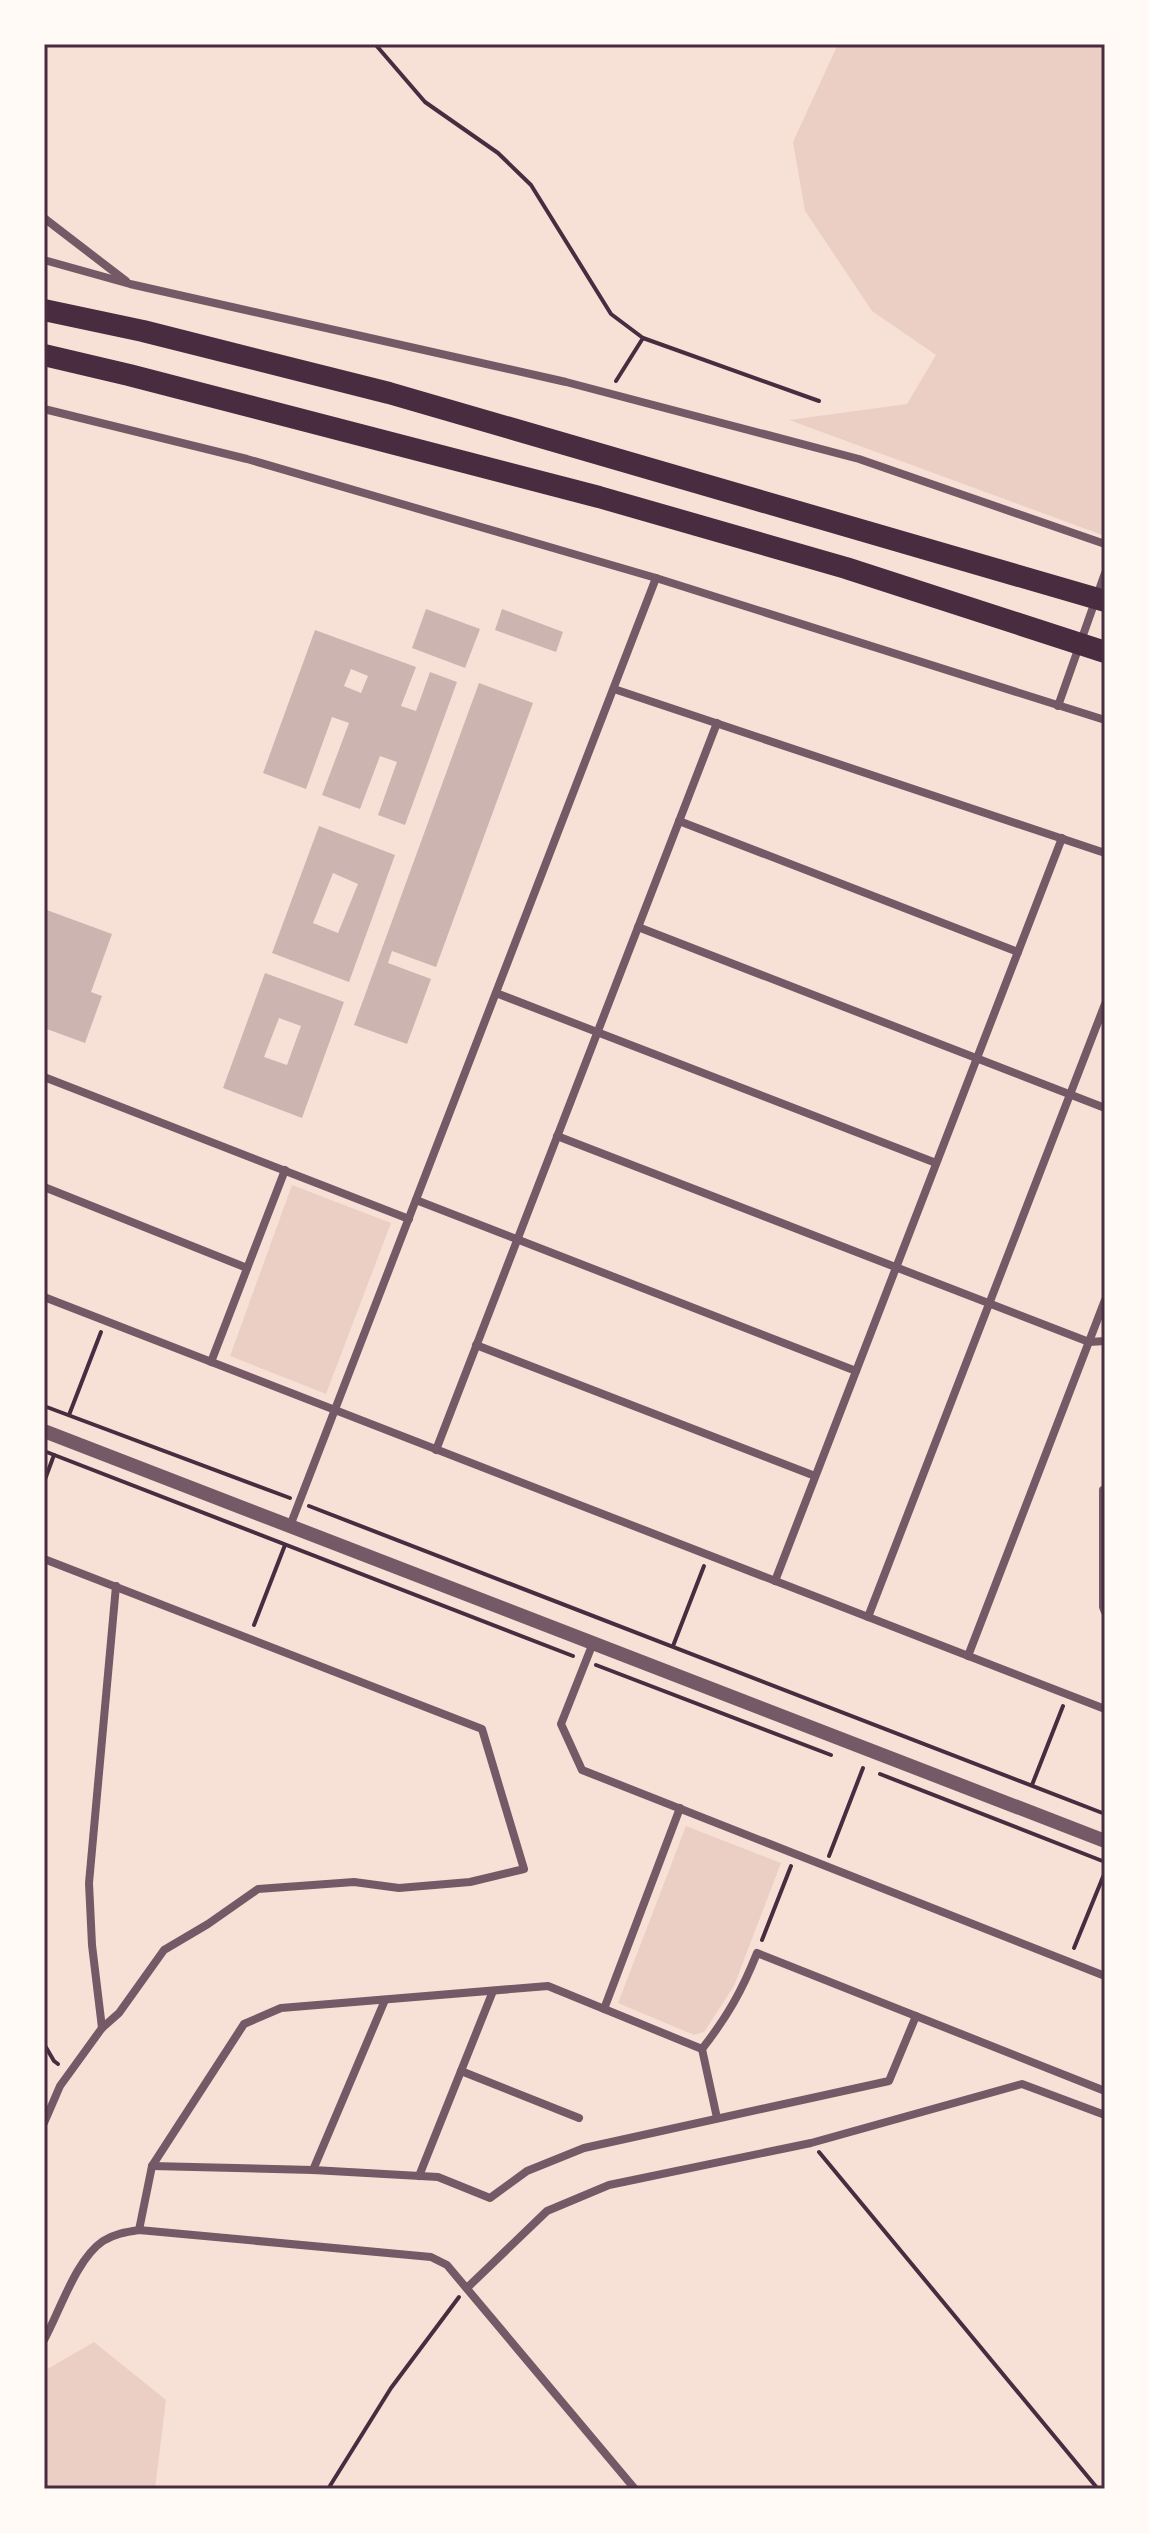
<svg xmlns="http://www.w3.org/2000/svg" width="1149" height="2533" font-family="'Fira Sans Condensed',sans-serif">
<rect width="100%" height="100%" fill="#f7e1d7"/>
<!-- green -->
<g fill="#ebcfc5">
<path d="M838,44H1105V536L789,420L907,404L936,355L872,311L805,211L793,142Z"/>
<path d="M292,1185L391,1223L326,1394L230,1356Z"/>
<path d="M686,1826L781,1863L734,1986L704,2032L694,2035L618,2003Z"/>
<path d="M94,2342L166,2400L155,2489H44V2371Z"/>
</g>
<!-- building -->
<g fill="#ccb4b1" fill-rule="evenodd">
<path d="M426,609L480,629L465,668L412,648Z"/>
<path d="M502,609L563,632L556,652L495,630Z"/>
<path d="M315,630L416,667L401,706L416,711L430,672L457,682L405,825L378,815L397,762L380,756L360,809L322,795L349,723L332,717L306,789L263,773ZM351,669L368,676L361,693L344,686Z"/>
<path d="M479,683L533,703L436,967L392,951L388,963L431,979L407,1044L354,1025Z"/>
<path d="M319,826L395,855L349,982L272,953ZM333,873L358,884L338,933L313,923Z"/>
<path d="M44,909L112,934L91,992L102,996L85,1043L44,1028Z"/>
<path d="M265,973L344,1002L302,1118L223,1088ZM279,1018L301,1026L287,1065L264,1057Z"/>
</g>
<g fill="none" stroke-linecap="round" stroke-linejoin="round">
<!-- path -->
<g stroke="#4a2c40" stroke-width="4">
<path d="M375,44L425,102L498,153L531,185L611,314L643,338"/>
<path d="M616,381L643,338L819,401"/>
<path d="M44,1406L290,1498"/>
<path d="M69,1415L101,1332"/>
<path d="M44,1451L573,1656"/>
<path d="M44,1482L54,1455"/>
<path d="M309,1506L1105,1814"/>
<path d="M254,1625L285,1545"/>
<path d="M673,1646L704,1566"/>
<path d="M596,1665L831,1755"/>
<path d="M880,1774L1105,1862"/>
<path d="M1032,1785L1063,1706"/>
<path d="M829,1856L863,1768"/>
<path d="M762,1940L791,1866"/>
<path d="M1074,1948L1105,1872"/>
<path d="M44,2044L54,2061L58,2064"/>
<path d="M819,2152L1098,2489"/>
<path d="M328,2489L391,2388L459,2297"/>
</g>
<!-- minor -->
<g stroke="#755966" stroke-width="8">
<path d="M44,218L126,281"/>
<path d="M44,260L130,284L566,382L859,459L1105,544"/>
<path d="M44,409L247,459L656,578L1105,720"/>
<path d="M614,689L1105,853"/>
<path d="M1058,706L1105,573"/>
<path d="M679,821L1018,952"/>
<path d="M638,927L1105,1108"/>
<path d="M496,993L936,1163"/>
<path d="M44,1077L409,1219"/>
<path d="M557,1136L1089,1342L1105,1341"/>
<path d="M44,1187L247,1268"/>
<path d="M416,1200L856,1371"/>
<path d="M44,1297L1105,1709"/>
<path d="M476,1345L815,1476"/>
<path d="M211,1362L285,1170"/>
<path d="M436,1450L717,723"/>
<path d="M1105,1490H1103V1607L1105,1612"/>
<path d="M290,1526L656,578"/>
<path d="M44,1559L482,1729L524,1869L470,1882L399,1888L354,1882L258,1889L208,1924L164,1950L119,2013L102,2028L60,2086L44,2123"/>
<path d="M775,1581L1062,838"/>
<path d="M868,1617L1105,1004"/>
<path d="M593,1643L561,1724L582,1770L1105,1976"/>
<path d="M968,1656L1105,1300"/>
<path d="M604,2009L680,1808"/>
<path d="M102,2028L92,1945L89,1883L116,1586"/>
<path d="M702,2049L717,2118"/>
<path d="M461,2071L579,2118"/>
<path d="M152,2166L313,2170L438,2177L490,2198L527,2171L584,2148L889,2081L916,2016"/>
<path d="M313,2170L385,2000"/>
<path d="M419,2176L493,1991"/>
<path d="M139,2230L152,2166L244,2024L281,2008L548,1986L702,2049C727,2017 742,1991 757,1953L1105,2091"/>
<path d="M467,2288L547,2211L609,2185L811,2143L1022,2084L1105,2115"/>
<path d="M44,2340C60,2311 76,2259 103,2241C114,2234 126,2232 139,2230L431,2257L447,2265L635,2489"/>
</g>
<!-- tertiary -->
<path stroke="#755966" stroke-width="14" d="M44,1431L1105,1841"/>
<!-- motorway -->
<g stroke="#4a2c40" stroke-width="22">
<path d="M44,310L143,331L389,393L1105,601"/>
<path d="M44,355L129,375L599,497L846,568L1105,652"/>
</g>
</g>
<!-- border -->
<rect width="1149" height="2533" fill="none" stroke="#fffaf5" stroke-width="92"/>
<rect x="46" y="46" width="1057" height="2441" fill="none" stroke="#4a2c40" stroke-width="3"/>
</svg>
